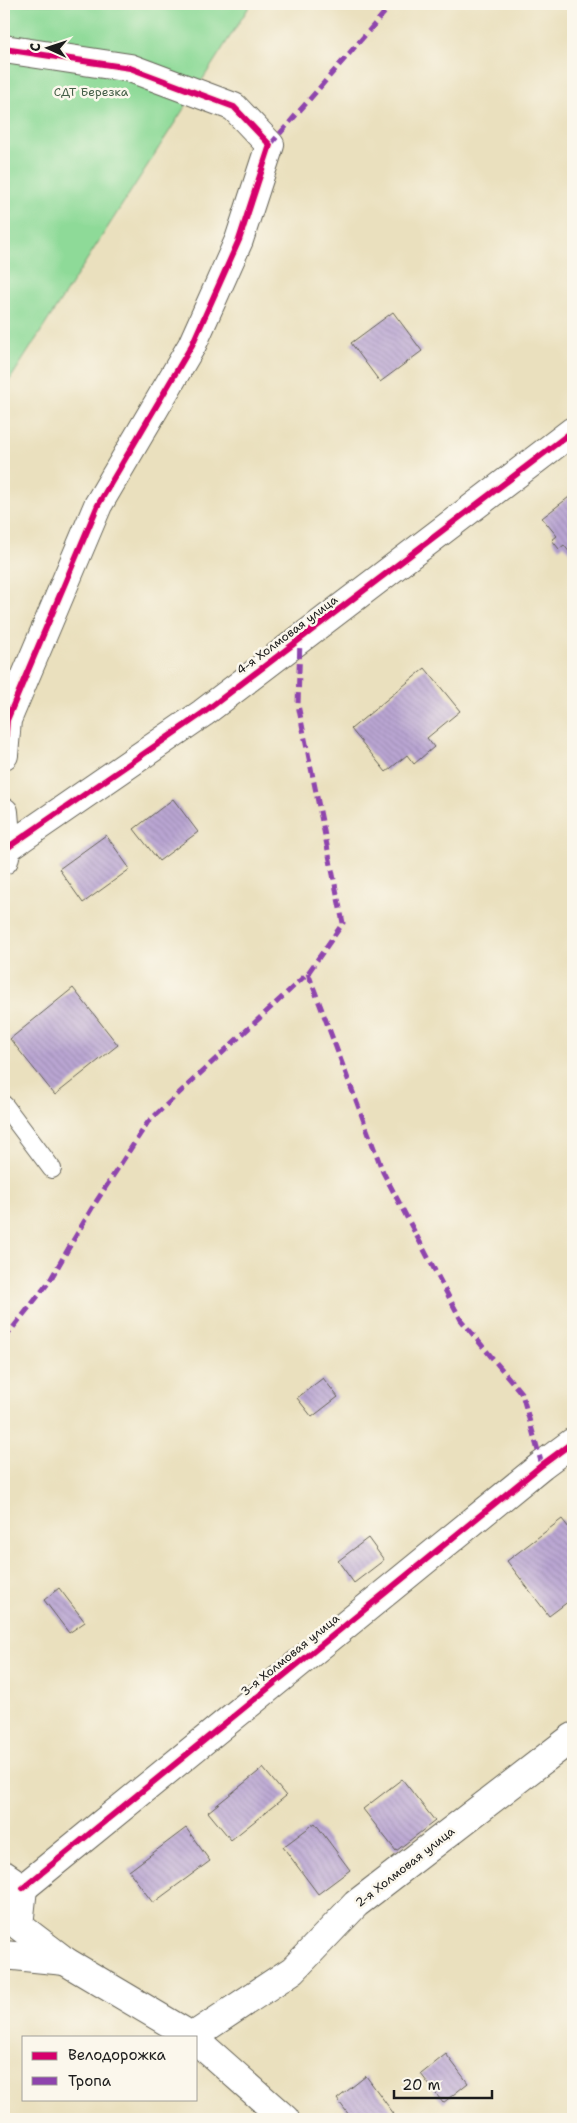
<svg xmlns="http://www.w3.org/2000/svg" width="577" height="2123" font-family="'Shantell Sans',sans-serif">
<defs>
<pattern id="building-back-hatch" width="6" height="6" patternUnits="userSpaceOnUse" patternTransform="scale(1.25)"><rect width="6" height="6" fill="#b9a5d2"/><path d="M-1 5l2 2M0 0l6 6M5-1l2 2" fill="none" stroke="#9e8db4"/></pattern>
</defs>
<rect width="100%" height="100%" fill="#fbf7ec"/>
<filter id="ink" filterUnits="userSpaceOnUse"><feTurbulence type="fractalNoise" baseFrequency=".02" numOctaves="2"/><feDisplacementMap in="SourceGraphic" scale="10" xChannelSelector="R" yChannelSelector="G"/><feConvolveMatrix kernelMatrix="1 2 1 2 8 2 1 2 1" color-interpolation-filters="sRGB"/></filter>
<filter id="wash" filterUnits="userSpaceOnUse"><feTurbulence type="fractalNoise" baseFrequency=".0096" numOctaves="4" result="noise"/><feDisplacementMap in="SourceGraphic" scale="20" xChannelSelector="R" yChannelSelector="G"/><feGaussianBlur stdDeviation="1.12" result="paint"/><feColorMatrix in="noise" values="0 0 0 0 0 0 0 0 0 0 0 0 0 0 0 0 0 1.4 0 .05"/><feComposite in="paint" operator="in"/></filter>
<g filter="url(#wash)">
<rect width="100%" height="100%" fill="#eae0be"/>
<!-- garden -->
<path fill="#8eda98" stroke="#557b5a" d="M4,4H251L4,389Z"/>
<g id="blocks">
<!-- building -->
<g fill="url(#building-back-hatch)">
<path d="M393,312L422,351L380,382L351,343Z"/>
<path d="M573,494V557L564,545L559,549L552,540L557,536L542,518Z"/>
<path d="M425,668L460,711L427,738L434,747L414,764L407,755L386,772L351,729Z"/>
<path d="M173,799L198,832L159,861L134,829Z"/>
<path d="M106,835L130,869L83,903L59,869Z"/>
<path d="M73,988L118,1045L55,1095L10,1039Z"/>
<path d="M323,1378L338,1397L312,1417L297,1398Z"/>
<path d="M562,1519L573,1533V1598L549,1616L507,1561Z"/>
<path d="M368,1538L384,1560L354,1583L338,1561Z"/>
<path d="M59,1588L85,1622L69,1633L44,1600Z"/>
<path d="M263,1768L286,1796L231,1840L208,1812Z"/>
<path d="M402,1779L435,1821L396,1851L363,1809Z"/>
<path d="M315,1823L350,1870L318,1894L283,1847Z"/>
<path d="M186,1828L210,1861L153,1903L129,1871Z"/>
<path d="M446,2054L468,2083L443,2103L421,2074Z"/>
<path d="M366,2076L394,2114L387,2119H352L337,2099Z"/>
</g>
</g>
</g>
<g filter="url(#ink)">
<use href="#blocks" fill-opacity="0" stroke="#646155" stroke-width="1"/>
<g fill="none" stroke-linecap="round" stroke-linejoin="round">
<defs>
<path id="lane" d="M4,1105L52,1169"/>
<g id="street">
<path d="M4,49L130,68L234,107L270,145L239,240L192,345L98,505L7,720L4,755"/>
<path d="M4,812L7,848L4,860"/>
<path d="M7,848L203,713L573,431"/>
<path d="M4,1875L23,1888"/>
<path d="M23,1888L542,1465L573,1442"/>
<path d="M23,1888L19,1926L65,1961L193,2037"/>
<path d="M4,1955L65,1961"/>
<path d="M192,2037L293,1970L356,1904L573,1737"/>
<path d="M196,2040L285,2119"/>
</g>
</defs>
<!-- lane casing -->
<use href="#lane" stroke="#646155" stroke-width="20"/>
<!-- street casing -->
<use href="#street" stroke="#646155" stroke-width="30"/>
<!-- lane -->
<use href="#lane" stroke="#fff" stroke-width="18"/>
<!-- street -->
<use href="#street" stroke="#fff" stroke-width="28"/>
<!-- quiet -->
<g stroke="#8e44ad" stroke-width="5" stroke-dasharray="10 5" stroke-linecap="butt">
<path d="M270,145L392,4"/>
<path d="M308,973L383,1172L461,1320L522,1394L542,1465"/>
<path d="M4,1339L49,1282L92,1208L148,1122L308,973L343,923L298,705L300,639"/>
</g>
<defs>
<g id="cycleway">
<path d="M4,49L130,68L234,107L270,145L239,240L192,345L98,505L7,720L4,755"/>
<path d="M7,848L203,713L573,431"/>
<path d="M23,1888L542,1465L573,1442"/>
</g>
</defs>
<!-- cycleway casing -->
<use href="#cycleway" stroke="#fbf7ec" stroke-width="9"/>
<!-- cycleway -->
<use href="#cycleway" stroke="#d6006c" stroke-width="6"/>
</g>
</g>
<g text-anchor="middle" stroke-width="5" stroke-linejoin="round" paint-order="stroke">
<!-- park labels -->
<g font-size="12" fill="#445e47" stroke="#fbf7ec">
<text x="91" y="96">СДТ Березка</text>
</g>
<!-- street labels -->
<g font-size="12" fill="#1c1c1c" stroke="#fbf7ec">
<text transform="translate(287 635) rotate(-37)" y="4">4-я Холмовая улица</text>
<text transform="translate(290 1655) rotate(-39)" y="4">3-я Холмовая улица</text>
<text transform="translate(405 1867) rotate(-38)" y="4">2-я Холмовая улица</text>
</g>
</g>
<!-- margin -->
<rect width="577" height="2123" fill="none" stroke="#fbf7ec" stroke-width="20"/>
<!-- legend -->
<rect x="22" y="2036" width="175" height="65" fill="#fbf7ec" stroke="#a29f99"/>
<rect x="32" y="2052" width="25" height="8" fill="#d6006c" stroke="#a29f99"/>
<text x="68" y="2060" font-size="15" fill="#1c1c1c">Велодорожка</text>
<rect x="32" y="2077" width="25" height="8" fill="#8e44ad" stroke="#a29f99"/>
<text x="68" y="2086" font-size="15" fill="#1c1c1c">Тропа</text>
<!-- north arrow -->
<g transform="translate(48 48) rotate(273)" stroke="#fbf7ec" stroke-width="4" paint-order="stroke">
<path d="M0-4L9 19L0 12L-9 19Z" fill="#1c1c1c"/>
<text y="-8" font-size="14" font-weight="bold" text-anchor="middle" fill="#1c1c1c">С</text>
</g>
<!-- scale -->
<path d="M394 2090v8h98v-8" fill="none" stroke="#1c1c1c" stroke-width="2.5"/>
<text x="402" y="2090" font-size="15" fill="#1c1c1c" stroke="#fbf7ec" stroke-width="4" paint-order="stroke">20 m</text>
</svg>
